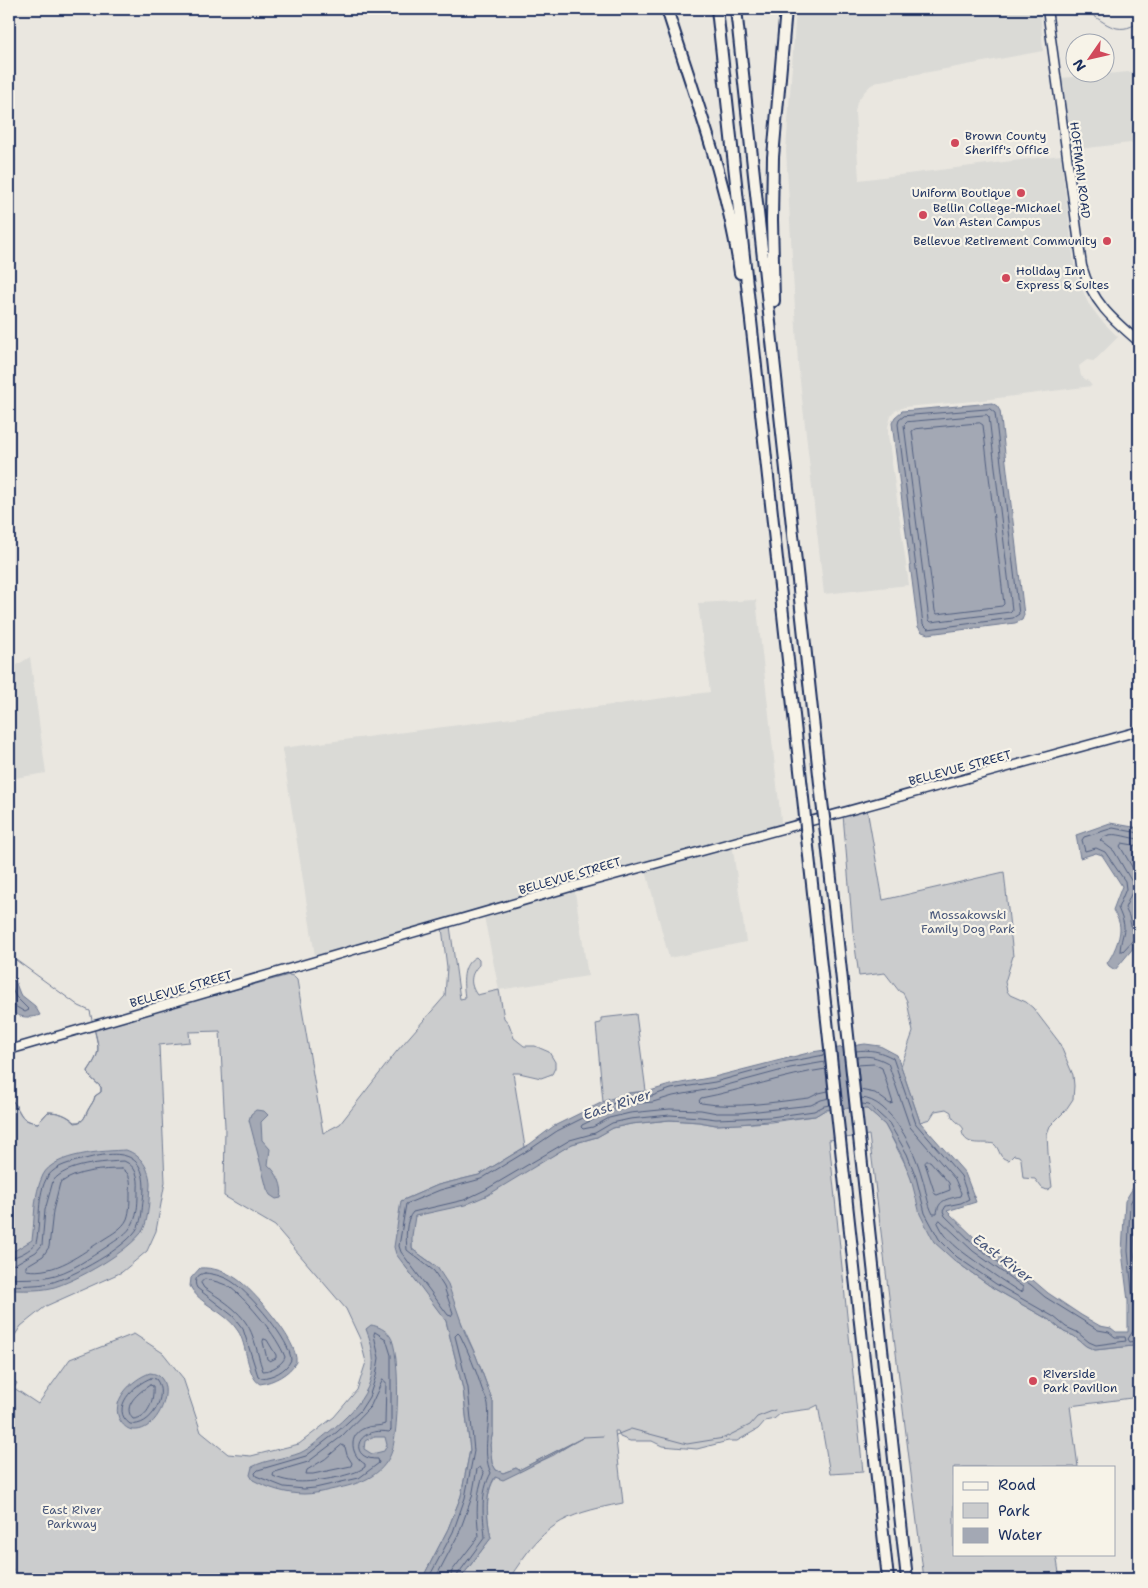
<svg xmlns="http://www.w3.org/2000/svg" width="1148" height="1588" font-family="'Shantell Sans',sans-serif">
<rect width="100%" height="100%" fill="#eae7e0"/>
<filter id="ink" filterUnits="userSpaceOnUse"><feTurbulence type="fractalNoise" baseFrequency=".02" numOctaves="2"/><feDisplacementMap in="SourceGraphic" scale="10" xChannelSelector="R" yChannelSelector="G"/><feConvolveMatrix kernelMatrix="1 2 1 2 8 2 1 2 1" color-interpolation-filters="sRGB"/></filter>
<g filter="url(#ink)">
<!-- built -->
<g fill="#dadad6">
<path d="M796,9H1040L1043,51L880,81L871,85L864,92L857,102L855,112L859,180L1061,155L1075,272L1088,303L1100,319L1118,337L1094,361L1087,360L1079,366L1081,376L1088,381L1092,386L974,401L904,407L895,411L891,416L888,427V435L909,585L824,594L798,363L786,150Z"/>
<path d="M1139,71V142L1070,150L1062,78Z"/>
<path d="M9,111L16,161L9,166Z"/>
<path d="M756,600L782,829L732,843L746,942L669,958L645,867L574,886L588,976L499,990L483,912L316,962L282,748L710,692L698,603Z"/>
<path d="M30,657L46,773L9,779V670Z"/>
</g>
<!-- green -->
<g fill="#cbcccd" stroke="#737e96">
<path d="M867,809L883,900L1004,872L1013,956L1005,982L1007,991L1010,995L1026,1002L1033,1008L1059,1042L1073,1075L1074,1086L1073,1099L1065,1111L1050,1126L1047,1134L1048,1153L1052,1187L1047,1190L1042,1188L1035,1179L1023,1178L1021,1159L1019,1156L1014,1155L1009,1160C998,1159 1001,1150 994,1144C983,1141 966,1148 962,1132L964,1130C961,1122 951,1121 951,1112L946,1109L935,1111L930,1119L920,1122L901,1066L913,1032L907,1001L903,993L899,991L885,973L859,976L853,932L843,815Z"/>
<path d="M450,926L460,999L465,998C463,983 461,964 476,957L479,960V965C470,974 469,984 477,995L499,990L504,1018L509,1024L514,1038L524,1046H535L549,1052L555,1062V1068L552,1074L541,1078L519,1073H513L525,1147L479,1175L438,1185L401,1201L415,1216L438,1210L501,1185L572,1144L597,1137L613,1128L631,1124L670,1120L699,1122L716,1125L771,1122L815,1116L825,1110L846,1108L867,1109L885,1125L955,1261L993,1288L1051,1321L1064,1332L1074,1336L1086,1346L1095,1350L1133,1346L1139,1344V1397L1070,1406L1078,1467H954V1554H1056L1060,1579H924L869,1135L829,1140L863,1472L830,1474L818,1405L810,1409L781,1413L774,1419L765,1421L758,1429L737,1441H728L697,1449L662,1446L652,1441H630L620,1437L618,1431H615L623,1503C559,1515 544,1525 509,1579H460L491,1538C487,1520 484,1492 496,1477L503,1479L554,1455L572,1443L519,1470L516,1468L503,1473L496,1470L492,1463L490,1445L493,1432V1402L476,1356L437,1267L412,1249V1242L405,1266L426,1293L446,1321L463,1389L470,1450L461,1496L448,1529L422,1579H23L9,1568V1377L17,1383L14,1388L38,1404L70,1359L134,1334L163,1353L183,1378L201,1432L228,1454L251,1456L299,1444L334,1417L357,1390L366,1362L360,1339L346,1309L275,1226L224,1196L225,1126L220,1031L189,1032L190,1042L159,1045L165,1182L156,1231L147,1251L122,1272L46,1306L21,1326L9,1344V1100L11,1099C22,1111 18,1121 38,1123L48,1112C59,1112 67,1115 75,1122C84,1122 84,1118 88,1110C91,1104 94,1102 95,1096L101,1092V1087L90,1077L88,1071C101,1052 99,1050 94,1028L289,975L293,976L297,980L323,1133L340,1124L397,1051L445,996L447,967L442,928Z"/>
<path d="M636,1014L646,1091L629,1093L603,1102L596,1024L601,1023V1018Z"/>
</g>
<!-- water -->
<g fill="#a3a8b4" stroke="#6d7892" fill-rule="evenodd">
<path d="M992,403L997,406L1000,411L1024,615L1022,620L1015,623L928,634L922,632L918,627L892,423L895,417L902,411Z"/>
<path d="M1110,823L1139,828V941L1115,970L1109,966L1107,963C1113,955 1120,939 1120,929C1120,921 1116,916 1113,910L1122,886L1102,855L1096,853L1080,858L1076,835Z"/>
<path d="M9,979L15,981L20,994L35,1006L40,1015C29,1019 11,1018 9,1004C8,996 9,987 9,979Z"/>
<path d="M865,1044L880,1046L897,1055L920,1122L965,1173L976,1202L947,1211L980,1243L1034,1281L1048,1293L1081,1315L1100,1326L1111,1328L1116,1332H1128V1301L1122,1252L1125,1201L1139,1178V1344L1133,1346L1095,1350L1086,1346L1074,1336L1064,1332L1051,1321L993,1288L955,1261L934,1242L920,1214L911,1179L902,1156L885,1125L867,1109L846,1108L825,1110L815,1116L740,1124L716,1125L699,1122L670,1120L631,1124L613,1128L597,1137L572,1144L488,1195L465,1205L415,1216L412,1236V1249L437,1267L448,1284L465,1333L476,1356L493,1402V1432L490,1445L492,1463L496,1470L503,1473L516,1468L519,1470L584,1437C557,1452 531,1467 503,1480L495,1477C484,1494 487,1519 491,1538L460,1579H422L448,1529L461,1496L470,1450L463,1389L446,1321L396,1254L394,1247L401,1201L438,1185L479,1175L530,1144L554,1126L607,1100L629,1093L650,1091L670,1085L714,1077L812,1052Z"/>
<path d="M256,1110L264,1111L268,1115L261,1122L262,1140L270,1149L268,1165C277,1172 284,1187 281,1198L276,1199L270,1195L267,1189L249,1120L251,1114Z"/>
<path d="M126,1150C141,1155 150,1169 150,1185C149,1198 149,1218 143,1230C130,1251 75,1282 51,1288C37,1291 22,1290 9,1290V1254L32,1240C35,1219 33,1195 43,1175C54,1153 104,1151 126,1150Z"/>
<path d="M200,1268C212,1267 227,1272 237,1279C253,1290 299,1342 296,1362C289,1374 274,1382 260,1384C247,1377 247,1344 238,1331C226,1311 199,1305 190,1286L191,1278Z"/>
<path d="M371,1325C378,1326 386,1330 390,1336C401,1351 399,1439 390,1456C378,1480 354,1485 330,1490C321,1492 313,1494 304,1494C286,1494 268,1488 253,1480L250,1475L252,1467C267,1459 285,1459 300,1453C311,1448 320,1439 329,1432C364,1404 385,1375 366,1329ZM372,1437H385L387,1445L384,1451L372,1454L364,1449L365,1441Z"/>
<path d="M150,1373C180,1375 161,1432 134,1430C128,1430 124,1426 121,1422C108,1402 132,1379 150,1373Z"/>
</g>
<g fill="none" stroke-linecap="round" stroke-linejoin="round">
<!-- shore -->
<g stroke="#515f80" stroke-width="1">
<path d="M990,409L995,413L1019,614L1013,618L928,629L923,624L898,424L899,420L904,416Z"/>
<path d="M987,415L989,417L1012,610L1010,612L931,622L929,620L904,425L907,422Z"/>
<path d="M980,423L983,425L1004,604L1002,606L937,614L935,611L912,431L915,429Z"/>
<path d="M1139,833L1113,828L1084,837L1082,840L1085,851L1096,848L1105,852L1125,881L1126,889L1118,908C1129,933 1122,928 1120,951H1123L1134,939L1139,938"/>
<path d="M1139,839C1125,838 1111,829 1100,840L1114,851L1132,882V892L1125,908L1129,916L1132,931L1139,932"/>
<path d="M1139,846L1122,843L1120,846L1139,879"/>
<path d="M9,984L16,997L29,1010L25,1012L13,1005L9,1004"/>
<path d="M856,1051C870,1049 880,1051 893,1058L916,1124L961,1176L969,1199L961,1203L946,1206L943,1211L945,1216L977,1247L1031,1285L1045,1297L1098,1330L1109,1332L1115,1337H1125L1126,1341L1096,1345L1089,1342L1077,1332L1066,1327L1054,1317L996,1284L957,1257L939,1239L925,1213L916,1177L907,1154L889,1123L869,1105L862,1104"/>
<path d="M824,1055L788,1062L715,1082L671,1089L652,1096L630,1098L609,1105L557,1131L532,1148L481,1179L440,1190L406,1204L399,1246L401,1252L448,1315L451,1316L453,1313L444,1287L434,1271L407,1250C406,1239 405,1220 413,1212L464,1200L485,1190L570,1140L595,1133L612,1123L630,1119L670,1115L700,1117L716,1119L771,1117L814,1111L824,1106L830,1105"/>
<path d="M857,1057C869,1055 877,1057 888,1063L910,1127L955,1179L961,1193L960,1196C948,1199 938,1199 937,1214H933C927,1203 926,1189 922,1177C915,1151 891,1099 861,1098"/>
<path d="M825,1062L790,1068L716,1088L673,1096L653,1102L631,1104L611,1111L582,1125L581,1127L583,1129L593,1127L609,1118L630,1113L670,1109L701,1110L717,1113H740L811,1105L821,1100L829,1098"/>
<path d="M857,1065L874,1064L882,1068L893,1103L890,1104L875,1093L860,1090"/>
<path d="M826,1069C784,1075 743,1090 701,1098L699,1101L701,1103C737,1109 773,1102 809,1098L819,1093L828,1091"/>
<path d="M927,1161H930L949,1183L950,1190L937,1195L935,1194L925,1163Z"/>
<path d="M122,1169C131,1173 131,1183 130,1192C130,1200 130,1211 127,1219C123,1228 112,1234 104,1239C81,1254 55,1275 26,1270V1266L43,1256L49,1247L53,1211L60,1183C77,1171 102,1169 122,1169Z"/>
<path d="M1139,1188L1130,1203L1128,1251L1133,1301V1331L1128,1339L1130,1342L1139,1340"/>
<path d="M1139,1199L1136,1205L1134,1251L1139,1299"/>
<path d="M940,1220L973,1251L1023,1287V1291L1020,1292C1004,1282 990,1272 975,1261C960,1250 946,1241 938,1223Z"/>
<path d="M9,1258C18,1257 31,1250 36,1243C41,1223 36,1194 48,1176C56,1165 73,1162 85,1159C125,1148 149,1154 143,1201C142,1209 142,1219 138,1227C128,1247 72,1277 50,1283C37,1286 22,1285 9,1286"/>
<path d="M9,1265L15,1264L36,1252L42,1245L45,1210L53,1181C66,1164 104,1162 124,1161C136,1166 139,1177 138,1189C138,1200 138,1214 133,1223C128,1234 116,1240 108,1246C89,1258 70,1273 47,1277C35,1279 21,1278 9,1279"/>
<path d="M205,1273C215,1274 226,1277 234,1283C250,1294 291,1341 291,1360C286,1371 273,1377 261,1378L258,1376L243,1329L233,1316L197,1288C193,1281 197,1274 205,1273Z"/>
<path d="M205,1279C214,1281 224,1283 231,1288C249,1302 277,1336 285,1357C283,1364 271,1371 263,1371C259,1360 257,1348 253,1337C245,1313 224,1301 204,1288L201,1283Z"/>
<path d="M375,1332L386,1339L391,1355V1430L389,1432C354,1426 348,1460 378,1459L379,1463L359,1478L315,1488L304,1489L284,1487L256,1476L255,1473L258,1470L306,1456L337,1432L360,1411L369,1397L376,1376L379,1358L374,1335Z"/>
<path d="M264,1339L267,1340L276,1355V1358L270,1361L267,1359L263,1342Z"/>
<path d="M151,1378L156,1379C169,1395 151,1428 130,1424C109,1409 134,1384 151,1378Z"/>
<path d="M383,1380L386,1382L385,1424C379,1427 371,1425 365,1428C347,1435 351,1456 365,1464V1467C357,1473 348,1474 339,1477C316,1481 295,1486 273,1476L274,1472L308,1462L341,1437L370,1407Z"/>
<path d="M150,1385L153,1386C154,1400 149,1418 133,1419C121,1406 139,1392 150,1385Z"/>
<path d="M342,1445L345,1447L347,1455L352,1463L351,1466L313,1474H306L307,1470L325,1459Z"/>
<path d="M428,1579L453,1532L465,1498L474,1451L468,1388L455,1336L458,1333L460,1335C469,1353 476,1370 482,1389C484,1394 487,1399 488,1404C491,1428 481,1451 491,1473C480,1493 483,1515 485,1537L458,1574L457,1579"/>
<path d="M435,1579L459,1533L472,1497L477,1469L480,1467L484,1473C476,1494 476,1513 479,1536L452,1571L450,1579"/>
</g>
<!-- stream -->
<g stroke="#6d7892" stroke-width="1">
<path d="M1084,9C1103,21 1117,38 1139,22"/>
<path d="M9,955L79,1006L90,1011L92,1020"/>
<path d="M9,1100L11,1099C22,1111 18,1121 38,1123L48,1112C59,1112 67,1115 75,1123C84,1122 84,1118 88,1110C91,1104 94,1102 95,1096L101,1092V1087L90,1077L88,1071C99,1054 100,1051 95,1032"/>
<path d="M616,1435L631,1429L687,1444L724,1438L750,1425L757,1417L775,1410"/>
<path d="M584,1437L603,1436"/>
</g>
<defs>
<g id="secondary">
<path d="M1047,9L1082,266C1092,302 1112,319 1139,342"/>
<path d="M9,1050L574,886L1139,731"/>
</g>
<g id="highway">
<path d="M667,9C694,95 728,183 740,273"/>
<path d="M717,9L804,807"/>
<path d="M736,9L822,802"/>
<path d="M774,301L772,220L773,157L786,9"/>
<path d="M826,833L907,1579"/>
<path d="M807,838L888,1579"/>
</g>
</defs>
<!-- secondary casing -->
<use href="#secondary" stroke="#1b2f5e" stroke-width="11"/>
<!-- highway casing -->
<use href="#highway" stroke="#1b2f5e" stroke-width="14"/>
<!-- secondary -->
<use href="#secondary" stroke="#f7f3e8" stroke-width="8"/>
<!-- highway -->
<use href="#highway" stroke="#f7f3e8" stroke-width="10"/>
<defs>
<g id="highway-bridge">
<path d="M822,802L826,833"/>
<path d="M804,807L807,838"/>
</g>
</defs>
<!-- highway-bridge casing -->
<use href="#highway-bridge" stroke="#1b2f5e" stroke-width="14" stroke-linecap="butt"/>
<!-- highway-bridge -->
<use href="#highway-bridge" stroke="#f7f3e8" stroke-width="10"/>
</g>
</g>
<!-- markers -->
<g fill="#d1495b" stroke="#f7f3e8" stroke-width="2">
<circle cx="955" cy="143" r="5"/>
<circle cx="1021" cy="193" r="5"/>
<circle cx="923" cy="215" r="5"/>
<circle cx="1107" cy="241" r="5"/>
<circle cx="1006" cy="278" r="5"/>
<circle cx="1033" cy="1381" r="5"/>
</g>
<g text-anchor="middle" stroke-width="4.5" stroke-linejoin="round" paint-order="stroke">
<!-- poi labels -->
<g font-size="12" fill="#1b2f5e" stroke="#f7f3e8" text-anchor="start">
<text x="965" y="140">Brown County<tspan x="965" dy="14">Sheriff's Office</tspan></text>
<text x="1011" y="197" text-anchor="end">Uniform Boutique</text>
<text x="933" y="212">Bellin College-Michael<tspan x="933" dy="14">Van Asten Campus</tspan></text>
<text x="1097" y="245" text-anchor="end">Bellevue Retirement Community</text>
<text x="1016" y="275">Holiday Inn<tspan x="1016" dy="14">Express &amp; Suites</tspan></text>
<text x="1043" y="1378">Riverside<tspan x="1043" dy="14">Park Pavilion</tspan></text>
</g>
<!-- street labels -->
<g font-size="12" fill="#1b2f5e" stroke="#f7f3e8">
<text transform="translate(1080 170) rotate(83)" y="4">HOFFMAN ROAD</text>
<text transform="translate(960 768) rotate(-15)" y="4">BELLEVUE STREET</text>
<text transform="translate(570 876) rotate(-16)" y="4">BELLEVUE STREET</text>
<text transform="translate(181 989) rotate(-16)" y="4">BELLEVUE STREET</text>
</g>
<!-- park labels -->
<g font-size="12" fill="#47567a" stroke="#f7f3e8">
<text x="968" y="919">Mossakowski<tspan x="968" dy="14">Family Dog Park</tspan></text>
<text x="72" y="1514">East River<tspan x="72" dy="14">Parkway</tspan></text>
</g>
<!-- water labels -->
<g font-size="14" font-style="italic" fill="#445378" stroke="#f7f3e8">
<text transform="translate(617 1104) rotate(-18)" y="5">East River</text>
<text transform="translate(1003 1258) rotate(37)" y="5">East River</text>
</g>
</g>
<!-- margin -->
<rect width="1148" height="1588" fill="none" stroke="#f7f3e8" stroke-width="30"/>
<rect x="15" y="15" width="1118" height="1558" fill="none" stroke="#1b2f5e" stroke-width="2" filter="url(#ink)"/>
<!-- legend -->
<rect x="953" y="1466" width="162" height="90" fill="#f7f3e8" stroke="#9fa5b1"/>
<rect x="963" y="1482" width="25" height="8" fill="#f7f3e8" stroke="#9fa5b1"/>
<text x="998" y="1490" font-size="15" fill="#1b2f5e">Road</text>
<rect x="963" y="1503" width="25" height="15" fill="#cbcccd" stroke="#9fa5b1"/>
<text x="998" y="1516" font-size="15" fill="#1b2f5e">Park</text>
<rect x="963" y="1528" width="25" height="15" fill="#a3a8b4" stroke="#9fa5b1"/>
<text x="998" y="1540" font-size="15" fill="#1b2f5e">Water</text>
<!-- north arrow -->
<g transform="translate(1090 58) rotate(236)"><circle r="24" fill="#f7f3e8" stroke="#9fa5b1"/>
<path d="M0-4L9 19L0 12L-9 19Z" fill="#d1495b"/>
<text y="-8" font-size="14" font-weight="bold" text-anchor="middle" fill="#1b2f5e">N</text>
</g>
</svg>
